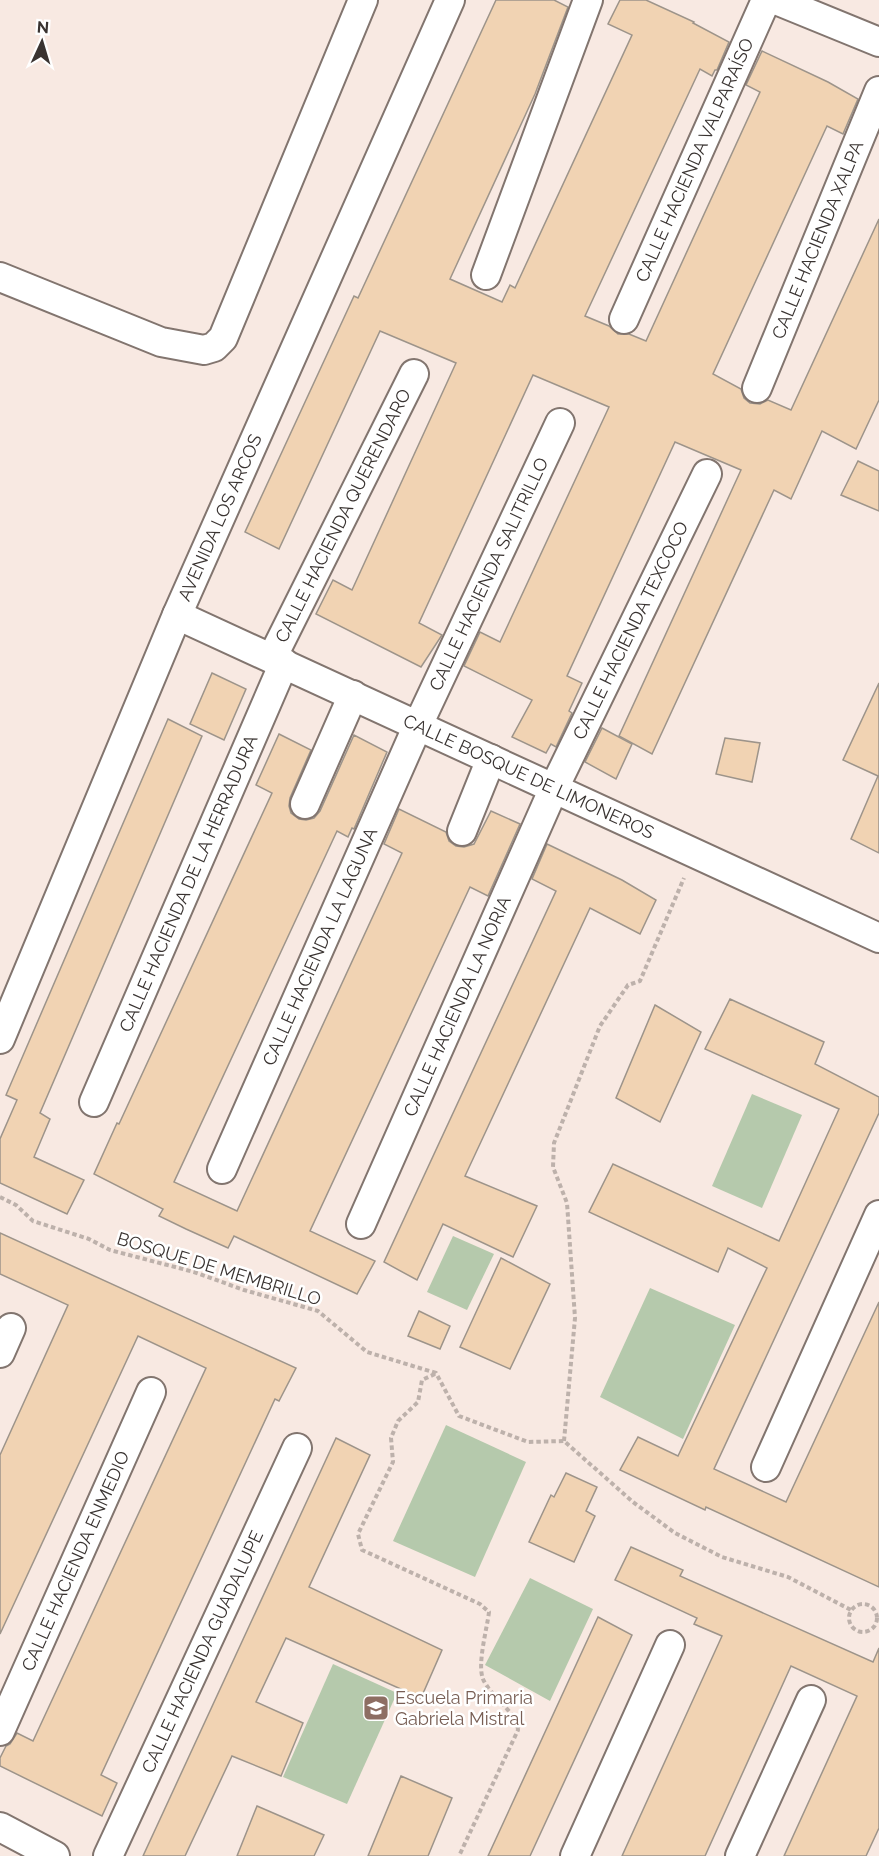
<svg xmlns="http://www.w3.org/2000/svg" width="879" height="1856" font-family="Raleway,sans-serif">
<rect width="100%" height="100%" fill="#f8e9e2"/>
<!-- green -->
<g fill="#b5c9ac">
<path d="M752,1094L802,1115L762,1208L712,1186Z"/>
<path d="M453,1236L494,1254L467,1310L427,1292Z"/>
<path d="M650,1288L735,1325L683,1439L600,1397Z"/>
<path d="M446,1425L526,1462L475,1577L393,1541Z"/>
<path d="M530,1578L593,1609L550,1701L485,1665Z"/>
<path d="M333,1664L397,1693L347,1804L283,1777Z"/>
</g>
<!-- building -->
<g fill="#f1d3b3" stroke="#9d948a" stroke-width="1.5">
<path d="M496,0H554L568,7L535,94L450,279L502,302L510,285L515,288L632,35L608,24L620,0H646L694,22L693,23L729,42L717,70H715L712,76L700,69L585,316L609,326L618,334H629L646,341L760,92L746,85L762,51L828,82L858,99L843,134L827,126L713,374L741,389L744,398L750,403L760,404L768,400L791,410L879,219V400L856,449L822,431L791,499L774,490L652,754L619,736L741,470L675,442L567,676L582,683L569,711L572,713L556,747L551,744L546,753L512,737L532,700L464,666L480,632L500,642L609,407L533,375L419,623L442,635L421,667L316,614L333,580L352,590L456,363L380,331L279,549L245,532L354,296L358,298Z"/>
<path d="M858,461L879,471V511L841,495Z"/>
<path d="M212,673L246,689L224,740L190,724Z"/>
<path d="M879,683V853L851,839L878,776L843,760Z"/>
<path d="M168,719L202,736L40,1113L50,1119L34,1157L84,1180L67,1214L0,1183V1139L17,1100L6,1095Z"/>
<path d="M602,728L632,744L616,779L585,762Z"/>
<path d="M279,734L311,750L290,798L289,806L291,813L299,819L306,820L314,818L320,811L354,735L387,752L354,829L352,828L348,837L337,831L174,1182L237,1211L402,853L384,844L399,809L446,832L449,841L456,846L464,847L474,844L491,811L520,824L488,896L470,887L310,1231L375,1261L357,1294L234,1236L228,1248L186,1229L159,1216L163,1209L94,1174L117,1123L119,1124L272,793L256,785Z"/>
<path d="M725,738L760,743L752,782L716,774Z"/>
<path d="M547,844L622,880L656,900L640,934L590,908L465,1176L537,1206L513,1257L443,1224L417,1280L384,1262L556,891L532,879Z"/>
<path d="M730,999L824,1042L815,1064L879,1097V1113L714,1469L786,1502L879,1302V1587L706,1507L705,1510L620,1470L638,1437L678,1456L767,1268L728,1248L718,1272L589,1212L613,1164L779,1241L839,1109L705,1049Z"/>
<path d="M655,1005L701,1032L660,1122L616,1098Z"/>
<path d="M0,1233L296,1368L279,1401L275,1399L101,1775L117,1783L102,1816L0,1766V1758L6,1746L10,1744L17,1733L33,1741L206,1368L138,1336L0,1634V1455L68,1305L0,1274Z"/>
<path d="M501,1258L550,1284L510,1369L460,1347Z"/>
<path d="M419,1311L450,1326L440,1349L408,1336Z"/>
<path d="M336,1438L370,1455L309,1587L442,1650L421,1698L286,1638L256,1702L303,1723L281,1776L232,1756L185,1856H143Z"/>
<path d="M566,1473L597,1487L586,1511L595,1516L574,1562L529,1542L551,1495L554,1497Z"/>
<path d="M631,1547L683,1570L680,1576L873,1662L879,1648V1828L866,1856H784L857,1696L791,1666L705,1856H622L722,1636L694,1624L697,1618L615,1580Z"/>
<path d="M598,1617L632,1635L530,1856H488Z"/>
<path d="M401,1776L452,1798L428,1856H368Z"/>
<path d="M257,1806L324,1835L314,1856H237Z"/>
</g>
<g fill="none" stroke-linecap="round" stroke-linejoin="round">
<defs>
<g id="street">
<path d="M776,0L879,42"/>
<path d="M486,275L588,0"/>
<path d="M0,277L161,342L204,350L214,347L223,338L363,0"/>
<path id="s1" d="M624,319L766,0"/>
<path id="s2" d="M757,388L879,91"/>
<path id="s3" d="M177,615L879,938"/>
<path id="s4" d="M272,658L414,374"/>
<path d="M305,804L353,695"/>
<path d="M462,831L491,759"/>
<path id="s5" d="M0,1039L177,615L450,0"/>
<path id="s6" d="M94,1102L284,663"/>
<path id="s7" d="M222,1169L418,725L560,423"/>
<path id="s8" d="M361,1224L554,788L707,474"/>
<path d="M0,1353L11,1328"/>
<path d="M766,1467L879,1215"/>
<path id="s9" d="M0,1731L151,1392"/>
<path d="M0,1827L55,1856"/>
<path id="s10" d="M108,1856L297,1448"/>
<path d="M575,1856L670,1645"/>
<path d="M740,1856L811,1700"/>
</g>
</defs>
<!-- street casing -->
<use href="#street" stroke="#82756f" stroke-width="32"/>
<!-- path -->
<g stroke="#bdb1ab" stroke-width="4" stroke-dasharray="4.5 3" stroke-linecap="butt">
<path d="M0,1197L16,1205L33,1221L89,1239L110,1250L194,1272L244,1290L318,1311L367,1352L436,1373L459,1416L528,1442L564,1441L633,1502L675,1533L722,1557L788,1577L851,1610"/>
<path d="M435,1374L422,1380L418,1402L398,1421L391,1438L393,1462L358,1534L362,1550L480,1604L489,1612C487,1629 477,1664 483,1679C490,1696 517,1712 518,1730L459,1856"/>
<path d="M564,1441L575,1318L567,1203L553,1167L554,1143L600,1026L628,985L640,981L684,878"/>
<circle cx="863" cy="1618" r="14"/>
</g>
<!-- street -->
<use href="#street" stroke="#fff" stroke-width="28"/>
</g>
<!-- icons -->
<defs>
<symbol id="school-square" viewBox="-11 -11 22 22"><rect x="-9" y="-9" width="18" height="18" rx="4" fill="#8d6e63" stroke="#fff"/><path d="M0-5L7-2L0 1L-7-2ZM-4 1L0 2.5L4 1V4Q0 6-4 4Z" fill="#fff"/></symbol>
</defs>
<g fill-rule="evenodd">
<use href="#school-square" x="361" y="1693" width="30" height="30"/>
</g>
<g text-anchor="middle" stroke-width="5" stroke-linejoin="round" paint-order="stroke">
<!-- street labels -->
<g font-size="18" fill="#393331" stroke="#fff">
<text dy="6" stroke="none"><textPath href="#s1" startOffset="174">CALLE HACIENDA VALPARAÍSO</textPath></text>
<text dy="6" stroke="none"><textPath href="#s2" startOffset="160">CALLE HACIENDA XALPA</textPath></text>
<text dy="6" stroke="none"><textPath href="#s4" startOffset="159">CALLE HACIENDA QUERENDARO</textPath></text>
<text dy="6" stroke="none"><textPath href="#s5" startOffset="566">AVENIDA LOS ARCOS</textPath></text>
<text dy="6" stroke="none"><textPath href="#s7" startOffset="652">CALLE HACIENDA SALITRILLO</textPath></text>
<text dy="6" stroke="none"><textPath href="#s8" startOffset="652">CALLE HACIENDA TEXCOCO</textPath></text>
<text dy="6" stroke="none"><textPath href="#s3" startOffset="387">CALLE BOSQUE DE LIMONEROS</textPath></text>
<text dy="6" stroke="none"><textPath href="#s6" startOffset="238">CALLE HACIENDA DE LA HERRADURA</textPath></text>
<text dy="6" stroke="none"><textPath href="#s7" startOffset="243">CALLE HACIENDA LA LAGUNA</textPath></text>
<text dy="6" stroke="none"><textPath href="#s8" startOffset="238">CALLE HACIENDA LA NORIA</textPath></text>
<text transform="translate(219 1269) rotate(17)" y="6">BOSQUE DE MEMBRILLO</text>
<text dy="6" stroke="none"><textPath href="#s9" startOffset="186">CALLE HACIENDA ENMEDIO</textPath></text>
<text dy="6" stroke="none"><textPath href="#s10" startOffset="225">CALLE HACIENDA GUADALUPE</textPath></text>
</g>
<!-- education labels -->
<g font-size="18" fill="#785e54" stroke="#fff" text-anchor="start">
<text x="395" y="1704">Escuela Primaria<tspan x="395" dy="21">Gabriela Mistral</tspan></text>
</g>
</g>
<!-- north arrow -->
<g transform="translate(42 42) rotate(4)" stroke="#ffffff" stroke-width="4.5" paint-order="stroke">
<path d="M0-4.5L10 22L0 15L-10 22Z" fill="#393331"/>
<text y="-9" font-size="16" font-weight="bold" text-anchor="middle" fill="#393331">N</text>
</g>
</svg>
